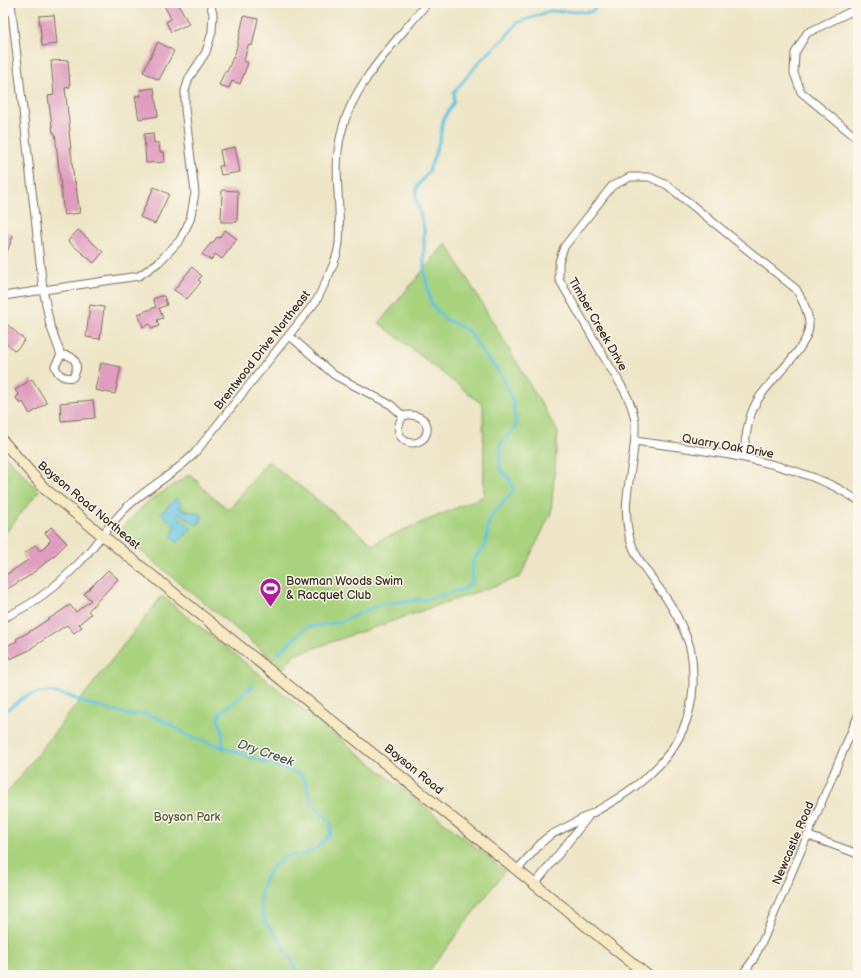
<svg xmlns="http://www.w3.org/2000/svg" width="861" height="978" font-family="'Balsamiq Sans',sans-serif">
<rect width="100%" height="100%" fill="#fbf7ec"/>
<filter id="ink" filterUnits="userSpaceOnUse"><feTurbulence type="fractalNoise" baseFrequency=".025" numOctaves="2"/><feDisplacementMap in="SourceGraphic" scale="8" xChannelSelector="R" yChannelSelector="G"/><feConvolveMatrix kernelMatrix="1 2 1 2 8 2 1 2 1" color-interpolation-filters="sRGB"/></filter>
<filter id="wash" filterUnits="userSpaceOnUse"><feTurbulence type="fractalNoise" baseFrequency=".012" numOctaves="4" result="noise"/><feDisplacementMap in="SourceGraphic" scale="16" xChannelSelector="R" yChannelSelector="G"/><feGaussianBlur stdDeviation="0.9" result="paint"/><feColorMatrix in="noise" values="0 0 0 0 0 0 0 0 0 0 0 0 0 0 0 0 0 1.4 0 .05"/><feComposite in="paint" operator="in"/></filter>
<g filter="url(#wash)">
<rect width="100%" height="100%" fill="#ede5c6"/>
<!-- green -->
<g fill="#a8d27e" stroke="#727e4e">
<path d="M446,243L558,432L551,513L520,577L294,655L284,668L126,539L122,528L145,504L190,474L209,494L229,510L268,461L374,545L378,541L484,496L483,405L379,323Z"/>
<path d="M3,453L39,491L3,536Z"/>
<path d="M162,596L505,871L426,975H3V798Z"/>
</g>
<!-- water -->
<path fill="#62c4e0" stroke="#4e777f" d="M176,498L182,504L180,509L201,514L202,516L200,523L196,525L179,513L178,515L192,529L177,543L171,537L175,527L161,513Z"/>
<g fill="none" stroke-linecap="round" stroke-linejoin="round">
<!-- stream -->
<g stroke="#62c4e0" stroke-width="3">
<path d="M277,654L307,627L341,622L381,604L428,599L464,589L472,582L473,560L485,546L489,519L514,490L508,477L500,470V445L516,426L513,402L502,375L482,352L469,331L444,318L431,303L424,271V228L416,199L417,187L429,171L440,139L443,120L454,102V92L481,60L505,38L517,23L550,11L590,12L604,3"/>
<path d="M3,713L24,697L36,693L49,692L66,695L86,703L129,715L147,714L166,722L189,736L300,774C312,788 305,789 311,800C315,809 324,815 331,822V833C324,841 316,851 305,854C297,855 291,855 284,858C262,870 255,901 266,923C270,929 276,934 279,940C287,951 293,963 299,975"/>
<path d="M223,748L222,728L218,720L220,713L253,686"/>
</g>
</g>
<g id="blocks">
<!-- building -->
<g fill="#df9cbe">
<path d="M163,3H178L189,24L171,32L166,22L171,19Z"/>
<path d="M54,15L57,44L42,46L39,16Z"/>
<path d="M244,16L258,19L252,46L248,45L244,61L248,63L240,84L232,81L229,88L219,85L225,71L227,72L233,57L234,58Z"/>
<path d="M158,42L174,51L159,80L143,72Z"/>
<path d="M68,60L70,87L65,88L70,131H69L74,181H75L80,213L64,215L55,133H53L48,96L54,95L51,61Z"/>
<path d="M154,88L158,116L139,119L135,96H141L140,90Z"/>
<path d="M153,133L154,143H159L160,152H164L165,162L146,163L144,134Z"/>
<path d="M235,147L240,172L221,175L219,166H223L220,150Z"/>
<path d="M154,187L169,194L155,224L140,217Z"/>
<path d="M222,190L238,191L237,222H221Z"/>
<path d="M78,230L103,252L94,263L68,241Z"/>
<path d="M225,230L237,239L222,259L215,254L211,260L202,254L211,243L212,244L217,237L219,238Z"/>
<path d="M3,232L13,236L4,260H3Z"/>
<path d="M192,267L202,276L198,280L201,282L187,299L174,290Z"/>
<path d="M161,296H164L167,305L159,308L163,318L157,320L159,326L152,329L150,324L143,327L138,314L156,307L153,299Z"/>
<path d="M90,305L104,307L100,339L86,337Z"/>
<path d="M3,321L25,340L15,351L3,340Z"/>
<path d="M101,363L121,367L115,394L95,390Z"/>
<path d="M32,379L47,403L30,414L23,402L20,404L16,398L19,395L15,390Z"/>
<path d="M93,400L95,418L61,421L60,403Z"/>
<path d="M51,527L67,543L54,556L29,576L7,589L3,583V577L28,560L24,554L35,545L40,551L51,540L45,533Z"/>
<path d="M108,570L118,579L88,611L91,614L79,624L82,627L74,633L67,625L31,648L32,649L10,659L4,647L17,641L16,639L29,632L70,605L76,612L91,600L84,594Z"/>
</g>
</g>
</g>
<g filter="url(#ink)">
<use href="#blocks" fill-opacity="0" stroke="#796b59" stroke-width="1"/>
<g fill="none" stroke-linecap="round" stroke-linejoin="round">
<defs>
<g id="street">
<path d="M11,3L43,289L50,325L61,355C76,354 80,366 73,377C63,379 58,375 55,366L61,355"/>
<path d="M858,8L807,33L795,53L794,73L801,92L858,139"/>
<path d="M3,296L139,276L159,262L180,240L190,220L195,193L185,109V91L189,78L206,52L212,32L213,14L210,3"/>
<path d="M290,336L334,375L391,405L403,416C399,423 396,429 401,437C408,447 425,444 427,431C429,417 413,413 403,416"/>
<path d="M635,441C700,450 768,457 829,484C839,488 848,495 858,500"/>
<path d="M3,618C31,606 58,585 79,563C96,545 109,524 127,507C148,487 173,475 194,454L317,300C325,282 337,262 339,243C342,206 332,170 341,134C352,84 396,42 427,3"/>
<path d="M809,836L858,854"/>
<path d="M517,870L542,842L549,836C612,803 690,769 693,685C693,669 693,651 686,636C681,624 675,612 668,601C654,579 635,561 629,535C620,495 637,462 635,423C633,399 616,378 604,357C589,331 574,305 559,279V262L564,247L612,186L630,177H649L667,185L796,289C803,301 812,318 808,332C803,352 768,382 757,401C747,418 746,438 743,457"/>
<path d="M535,884L588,817"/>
<path d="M742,975L753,960L764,938L858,716"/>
</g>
<path id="secondary" d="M3,441L45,489L647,975"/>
</defs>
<!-- street casing -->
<use href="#street" stroke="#796b59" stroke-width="9"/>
<!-- secondary casing -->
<use href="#secondary" stroke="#796b59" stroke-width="12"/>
<!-- street -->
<use href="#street" stroke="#fff" stroke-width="7"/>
<!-- secondary -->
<use href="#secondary" stroke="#f7e9c3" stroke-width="10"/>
</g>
</g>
<!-- icons -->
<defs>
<symbol id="stadium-pin" viewBox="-11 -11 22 30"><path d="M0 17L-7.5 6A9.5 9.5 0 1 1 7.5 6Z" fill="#b5179e" stroke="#fbf7ec"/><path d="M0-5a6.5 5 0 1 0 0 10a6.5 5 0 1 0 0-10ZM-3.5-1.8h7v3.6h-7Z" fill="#fff"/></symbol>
</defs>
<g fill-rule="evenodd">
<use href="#stadium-pin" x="258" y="576" width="25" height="34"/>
</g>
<g text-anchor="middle" stroke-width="3" stroke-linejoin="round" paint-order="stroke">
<!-- street labels -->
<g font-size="12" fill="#3b2a1e" stroke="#fbf7ec">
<text transform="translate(598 324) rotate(60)" y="4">Timber Creek Drive</text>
<text transform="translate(262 350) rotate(-52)" y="4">Brentwood Drive Northeast</text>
<text transform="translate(728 446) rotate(10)" y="4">Quarry Oak Drive</text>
<text transform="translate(89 505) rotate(40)" y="4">Boyson Road Northeast</text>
<text transform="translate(414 769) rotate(39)" y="4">Boyson Road</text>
<text transform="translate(793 843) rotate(-67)" y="4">Newcastle Road</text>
</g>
<!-- poi labels -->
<g font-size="12" fill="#3b2a1e" stroke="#fbf7ec" text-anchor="start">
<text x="286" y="585">Bowman Woods Swim<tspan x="286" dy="14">&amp; Racquet Club</tspan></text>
</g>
<!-- park labels -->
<g font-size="12" fill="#565436" stroke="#fbf7ec">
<text x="187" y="821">Boyson Park</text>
</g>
<!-- water labels -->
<g font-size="13" font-style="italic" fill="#475858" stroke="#fbf7ec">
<text transform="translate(266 752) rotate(19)" y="5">Dry Creek</text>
</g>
</g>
<!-- margin -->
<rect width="861" height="978" fill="none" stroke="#fbf7ec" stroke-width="16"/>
</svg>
